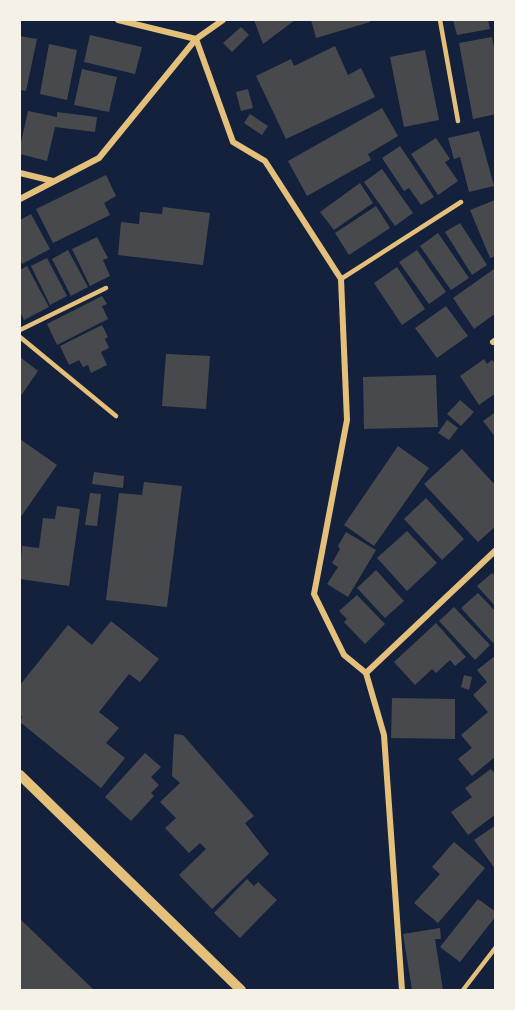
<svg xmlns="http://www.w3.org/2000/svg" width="515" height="1010" font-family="'Open Sans',sans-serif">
<rect width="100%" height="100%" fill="#14213d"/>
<!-- building -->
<g fill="#48494c">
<path d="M254,20H295L263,44Z"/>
<path d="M311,20H370V22L316,38Z"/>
<path d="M453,20H488L490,29L457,35Z"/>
<path d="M241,27L249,35L232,52L223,43Z"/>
<path d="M90,35L142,47L135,74L84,62Z"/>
<path d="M20,36L37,39L26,91L20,90Z"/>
<path d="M492,37L496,58V114L473,119L459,43Z"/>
<path d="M49,44L77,50L67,100L40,94Z"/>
<path d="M335,46L348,75L361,68L375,97L286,139L256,76L291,59L294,66Z"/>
<path d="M425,50L439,120L404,127L390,57Z"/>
<path d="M82,69L117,77L109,112L74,105Z"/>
<path d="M248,89L253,108L241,111L236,92Z"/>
<path d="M382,108L398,136L368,154L371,160L307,196L288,161Z"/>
<path d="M28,111L57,117V112L97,117L95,132L55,127L47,161L20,154V147Z"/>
<path d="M250,114L268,126L262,135L244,123Z"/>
<path d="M479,131L494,186L469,192L460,157L454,159L448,138Z"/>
<path d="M436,138L450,159L445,162L458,181L438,195L411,154Z"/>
<path d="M400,146L434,197L421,205L409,188L404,191L382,158Z"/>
<path d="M382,169L413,213L395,226L364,182Z"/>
<path d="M106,175L116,196L104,203L110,215L53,243L36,209Z"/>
<path d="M360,183L373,203L334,230L320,212Z"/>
<path d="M495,200L496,256L490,258L470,210Z"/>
<path d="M376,206L390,228L349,255L335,233Z"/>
<path d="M163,207L210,213L203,265L118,255L121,222L139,224L140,212L162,214Z"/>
<path d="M31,214L50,249L22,264L20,258V220Z"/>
<path d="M460,223L487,265L472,275L445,232Z"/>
<path d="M438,233L469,278L451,290L420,246Z"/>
<path d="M97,237L108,258L103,260L110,276L90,286L72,249Z"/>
<path d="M68,250L88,287L71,296L52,259Z"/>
<path d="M417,250L446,292L429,304L399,262Z"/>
<path d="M47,258L67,296L50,305L31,266Z"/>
<path d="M27,266L49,307L24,320L20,311V302L21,301L20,299V270Z"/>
<path d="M397,267L425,309L402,325L374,283Z"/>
<path d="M494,269L496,271V313L474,329L453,298Z"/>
<path d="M102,296L107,304L102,306L108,319L57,345L47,324Z"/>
<path d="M446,306L468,336L437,358L415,328Z"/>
<path d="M102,325L108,337L105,339L109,348L101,352L107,365L91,373L88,365L83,367L79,360L69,365L60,346Z"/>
<path d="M166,354L210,356L206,409L162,406Z"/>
<path d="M20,357L38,371L20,397Z"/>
<path d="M484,359L487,364L492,360L496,364V393L479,405L460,376Z"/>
<path d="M436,375L438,427L364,429L363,377Z"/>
<path d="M460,400L474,412L461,426L447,414Z"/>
<path d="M494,413L496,414V438L483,421Z"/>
<path d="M447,420L458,428L449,440L438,433Z"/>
<path d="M20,439L57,465L20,518Z"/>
<path d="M398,446L429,468L374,546L344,525Z"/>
<path d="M462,449L496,486V526L478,542L424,484Z"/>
<path d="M94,472L124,476L123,488L92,484Z"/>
<path d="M144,482L182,486L167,607L106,600L119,493L142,495Z"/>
<path d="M90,493L101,494L97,526L85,525Z"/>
<path d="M426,498L464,539L442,560L404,519Z"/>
<path d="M57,506L80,509L69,586L20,579L22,546L39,548L43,518L55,519Z"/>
<path d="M407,531L437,563L407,591L377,558Z"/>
<path d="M346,532L376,550L348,597L327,584L338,567L332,563L340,549L338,546Z"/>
<path d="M376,570L404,601L385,618L357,588Z"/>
<path d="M492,573L496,576V607L477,586Z"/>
<path d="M478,593L496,612V640L493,643L461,608Z"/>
<path d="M357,595L385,624L365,644L344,622L347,619L339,611Z"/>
<path d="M454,607L490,645L475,660L439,621Z"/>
<path d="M111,621L159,659L140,682L129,674L99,712L119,728L106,743L125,758L101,788L20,722L22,717L20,714V685L68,625L92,645Z"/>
<path d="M436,623L466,657L455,666L450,660L436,673L432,669L415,685L394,662Z"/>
<path d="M496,655V756L472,776L458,759L472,748L461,735L488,712L473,695L487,682L477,670Z"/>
<path d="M464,675L472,677L469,690L461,687Z"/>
<path d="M392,698L455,699V739L391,738Z"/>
<path d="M174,734L183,735L254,816L245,823L269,854L212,909L179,875L206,849L200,843L189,853L165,828L176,818L160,802L180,783L172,776Z"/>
<path d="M145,753L161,767L151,777L159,785L151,793L154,796L131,821L105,797Z"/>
<path d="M491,769L496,775V814L468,835L451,812L472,797L465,788Z"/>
<path d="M496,825V870L474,840Z"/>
<path d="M454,842L485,868L438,923L414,903L440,874L432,867Z"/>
<path d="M247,879L254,886L258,882L277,900L240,938L214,913Z"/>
<path d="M478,899L496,912V916L460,962L440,947Z"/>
<path d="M20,919L94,990H20Z"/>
<path d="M440,928L441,939H435L443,990H412L403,934Z"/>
</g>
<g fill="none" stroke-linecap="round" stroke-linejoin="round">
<!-- service -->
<g stroke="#e5c07b" stroke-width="4.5">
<path d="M440,20L458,121"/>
<path d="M341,279L461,202"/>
<path d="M20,330L106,288"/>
<path d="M20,337L116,416"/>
<path d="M463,990L496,947"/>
</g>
<!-- minor -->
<g stroke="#e5c07b" stroke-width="6">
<path d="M118,20L196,39L233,142L265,161L341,279L347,420L314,594L344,655L366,673L384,735L402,990"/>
<path d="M20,173L53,181"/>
<path d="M20,199L99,158L196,39L223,20"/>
<path d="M493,342L496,340"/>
<path d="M366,673L496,550"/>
</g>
<!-- tertiary -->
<path stroke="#e5c07b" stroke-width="10" d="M20,775L241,990"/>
</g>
<!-- border -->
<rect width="515" height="1010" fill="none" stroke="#f6f1e7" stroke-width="42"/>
</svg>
